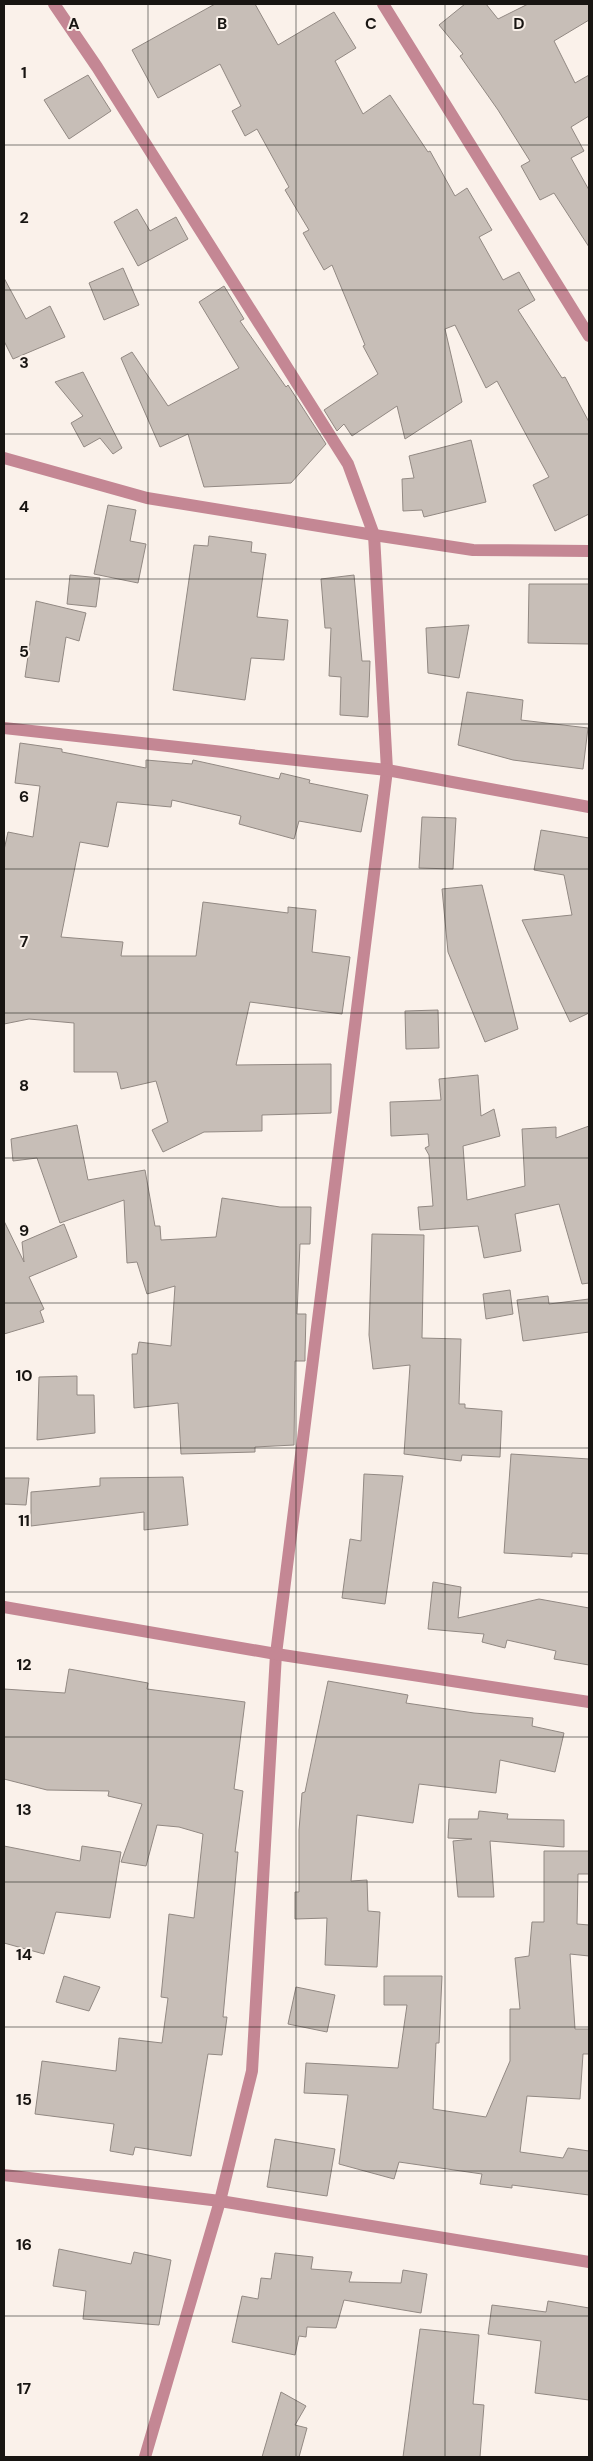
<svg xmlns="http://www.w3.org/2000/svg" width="593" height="2461" font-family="'DM Sans',sans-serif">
<rect width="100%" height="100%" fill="#faf1ea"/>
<!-- building -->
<g fill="#c7beb7" stroke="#928983">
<path d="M215,4H255L278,45L334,12L356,48L335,61L363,114L390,95L428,152L430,151L455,196L467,188L492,230L479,237L503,280L519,272L535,300L518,310L562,378L565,377L589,422V514L555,531L533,485L549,477L497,381L486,388L455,325L445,329L462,402L405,439L397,406L352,436L344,424L337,431L324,410L378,374L363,346L365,345L332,265L324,270L303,233L309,230L285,190L289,187L257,129L245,136L232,111L241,106L220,64L158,98L132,50Z"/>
<path d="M465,4H486L498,19L528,4H589V20L554,41L575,83L589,75V116L571,127L584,151L571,158L589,190V247L554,193L540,200L521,166L530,161L498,110L460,56L463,54L439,25Z"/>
<path d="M88,75L111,111L69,139L44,100Z"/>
<path d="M137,209L150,231L176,217L188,239L138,266L114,222Z"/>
<path d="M123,268L139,305L104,320L89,283Z"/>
<path d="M4,278L26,319L50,306L65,337L13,359L4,341Z"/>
<path d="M224,286L244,319L240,321L286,387L288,385L326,444L291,483L204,487L188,434L160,447L121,358L132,352L168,406L239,368L199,302Z"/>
<path d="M83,372L122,448L113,454L100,438L84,447L71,423L83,416L55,382Z"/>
<path d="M471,440L486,502L424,517L422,510L403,511L402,479L414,478L409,456Z"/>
<path d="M108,505L136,510L130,541L146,544L138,583L94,574Z"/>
<path d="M209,536L252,542L251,552L266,554L257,617L288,620L284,660L251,658L245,700L173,690L194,545L208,546Z"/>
<path d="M70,575L100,578L96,607L67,604Z"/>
<path d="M354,575L362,661H370L368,717L340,715L341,677L329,676L331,628H325L321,579Z"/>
<path d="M529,584H589V644L528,643Z"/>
<path d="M36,601L86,613L79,641L66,637L59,682L25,677Z"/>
<path d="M469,625L459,678L428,673L426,628Z"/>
<path d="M467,692L523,700L521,720L588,728L583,769L513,760L458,745Z"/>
<path d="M20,743L62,749V752L146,768V760L192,764L193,760L279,779L281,773L310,780L309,783L368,795L361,832L299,821L294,839L239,824L241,816L172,800L171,807L117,802L108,847L80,842L61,937L123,942L121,956H196L203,902L288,913V907L316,910L312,952L350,957L342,1014L250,1002L236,1065L331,1064V1113L262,1115V1131L204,1132L163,1152L152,1130L168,1122L156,1081L121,1089L117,1072H74V1023L29,1019L4,1024V850L8,832L33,837L40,786L15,783Z"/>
<path d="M422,817L456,818L453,869L419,868Z"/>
<path d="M541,830L589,838V1013L570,1022L522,920L572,915L564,875L534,870Z"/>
<path d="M482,885L518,1029L485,1042L448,952L442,889Z"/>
<path d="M438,1010L439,1048L406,1049L405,1011Z"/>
<path d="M478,1075L481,1116L494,1109L500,1136L463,1146L467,1200L525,1186L522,1129L556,1127V1138L589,1126V1283L582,1284L559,1204L515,1214L521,1251L484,1258L478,1226L420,1230L418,1207L433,1206L429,1155L425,1148L429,1146L428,1134L391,1136L390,1102L441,1100L439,1079Z"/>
<path d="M77,1125L88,1180L145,1170L155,1226H160L161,1240L216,1237L222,1198L280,1207H311L310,1244H300L297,1314H306L305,1354V1361H295L294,1445L255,1447V1452L181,1454L178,1403L134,1408L132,1354H137L139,1342L171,1346L175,1286L147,1294L137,1262L127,1263L124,1200L60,1223L37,1158L13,1161L11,1139Z"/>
<path d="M4,1221L24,1262L22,1242L64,1224L77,1257L29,1277L44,1309L40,1311L44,1322L4,1334Z"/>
<path d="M372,1234L424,1235L422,1338L461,1339L459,1404H465V1408L502,1411L500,1457L462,1455L461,1461L404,1454L410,1365L373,1369L369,1335Z"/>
<path d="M510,1290L513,1314L486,1319L483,1294Z"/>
<path d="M548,1296L549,1304L589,1299V1332L523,1341L517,1300Z"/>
<path d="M77,1376V1395H94L95,1433L37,1440L39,1377Z"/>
<path d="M511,1454L589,1459V1554L572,1553V1557L504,1553Z"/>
<path d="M364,1474L403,1476L385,1604L342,1598L350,1539L361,1541Z"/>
<path d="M183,1477L188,1525L144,1530V1512L31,1526V1492L100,1486V1478Z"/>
<path d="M4,1478H29L26,1505L4,1504Z"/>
<path d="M433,1582L461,1587L458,1618L539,1599L589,1608V1665L554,1659L556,1651L507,1640L505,1648L482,1642L484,1634L428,1629Z"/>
<path d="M69,1669L148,1683L147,1689L245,1702L234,1789L243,1791L235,1852H238L223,2017H227L222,2055L208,2054L191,2156L135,2147L133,2155L110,2151L114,2124L35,2114L42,2061L116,2071L119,2038L162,2043L168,1998L161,1997L169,1914L194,1918L203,1834L179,1827L157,1825L146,1866L121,1862L142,1804L108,1796L109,1791L47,1790L4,1779V1689L65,1693Z"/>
<path d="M328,1681L408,1695L406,1703L474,1713L533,1718L532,1726L564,1733L555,1772L500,1760L496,1793L419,1784L413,1823L357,1815L351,1881L367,1880L368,1911L380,1912L377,1967L325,1965L327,1918L295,1919V1892H299V1830L302,1793L305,1792Z"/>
<path d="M479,1811L508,1814L507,1819L564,1820V1847L490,1841L494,1897H458L453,1841L472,1839L448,1838L449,1819H478Z"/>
<path d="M4,1846L80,1861L82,1846L121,1852L110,1918L56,1912L44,1954L4,1943Z"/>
<path d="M544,1851H589V1874H578L577,1924L589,1925V1956L570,1954L575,2029H589V2054H583L580,2099L527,2096L520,2152L563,2158L568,2148L589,2151V2195L512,2185V2188L480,2184L482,2174L399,2162L394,2179L339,2164L348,2095L304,2093L306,2063L398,2068L407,2005H384V1976H442L439,2043H436L433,2109L486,2117L510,2061V2009H520L515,1958L529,1956L532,1922H544Z"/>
<path d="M64,1976L100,1987L89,2011L56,2002Z"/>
<path d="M296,1987L335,1995L327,2032L288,2024Z"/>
<path d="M275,2139L335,2149L327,2196L267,2187Z"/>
<path d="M59,2249L131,2264L134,2252L171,2260L159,2325L83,2319L86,2291L53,2286Z"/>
<path d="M275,2253L313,2257L311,2269L352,2272L349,2282L401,2283L403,2270L427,2274L421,2313L344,2300L336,2328L307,2327L306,2337L299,2336L295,2355L232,2342L242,2296L258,2299L261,2278L271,2279Z"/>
<path d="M548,2301L589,2308V2400L535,2393L541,2341L488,2334L492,2305L546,2312Z"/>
<path d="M420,2329L479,2335L473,2404L484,2405L480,2457H403Z"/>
<path d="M281,2392L306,2406L295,2425L307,2428L299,2457H262Z"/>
</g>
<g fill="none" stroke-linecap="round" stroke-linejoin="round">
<!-- minor -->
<g stroke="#c48794" stroke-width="12">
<path d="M54,4L97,67L348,464L374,535L387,770L276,1654L252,2071L220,2201L145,2457"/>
<path d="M383,4L589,336"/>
<path d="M4,458L147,498L374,535L473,550L589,551"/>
<path d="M4,728L387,770L589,807"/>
<path d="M4,1607L276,1654L589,1702"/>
<path d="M4,2175L220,2201L589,2262"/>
</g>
</g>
<!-- grid -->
<path fill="none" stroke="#181512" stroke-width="1" stroke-opacity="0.55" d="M148,4V2457M296,4V2457M445,4V2457M4,145H589M4,290H589M4,434H589M4,579H589M4,724H589M4,869H589M4,1013H589M4,1158H589M4,1303H589M4,1448H589M4,1592H589M4,1737H589M4,1882H589M4,2027H589M4,2171H589M4,2316H589"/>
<g font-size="16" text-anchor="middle" font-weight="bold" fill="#181512" stroke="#faf1ea" stroke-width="4" stroke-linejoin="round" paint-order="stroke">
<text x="74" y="29">A</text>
<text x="222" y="29">B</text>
<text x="371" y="29">C</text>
<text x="519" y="29">D</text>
<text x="24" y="78">1</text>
<text x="24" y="223">2</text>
<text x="24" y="368">3</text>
<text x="24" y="512">4</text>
<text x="24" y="657">5</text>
<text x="24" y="802">6</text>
<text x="24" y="947">7</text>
<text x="24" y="1091">8</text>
<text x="24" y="1236">9</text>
<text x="24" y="1381">10</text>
<text x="24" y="1526">11</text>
<text x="24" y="1670">12</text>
<text x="24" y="1815">13</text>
<text x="24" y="1960">14</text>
<text x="24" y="2105">15</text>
<text x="24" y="2250">16</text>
<text x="24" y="2394">17</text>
</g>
<!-- border -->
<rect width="593" height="2461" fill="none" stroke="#181512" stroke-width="10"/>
</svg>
